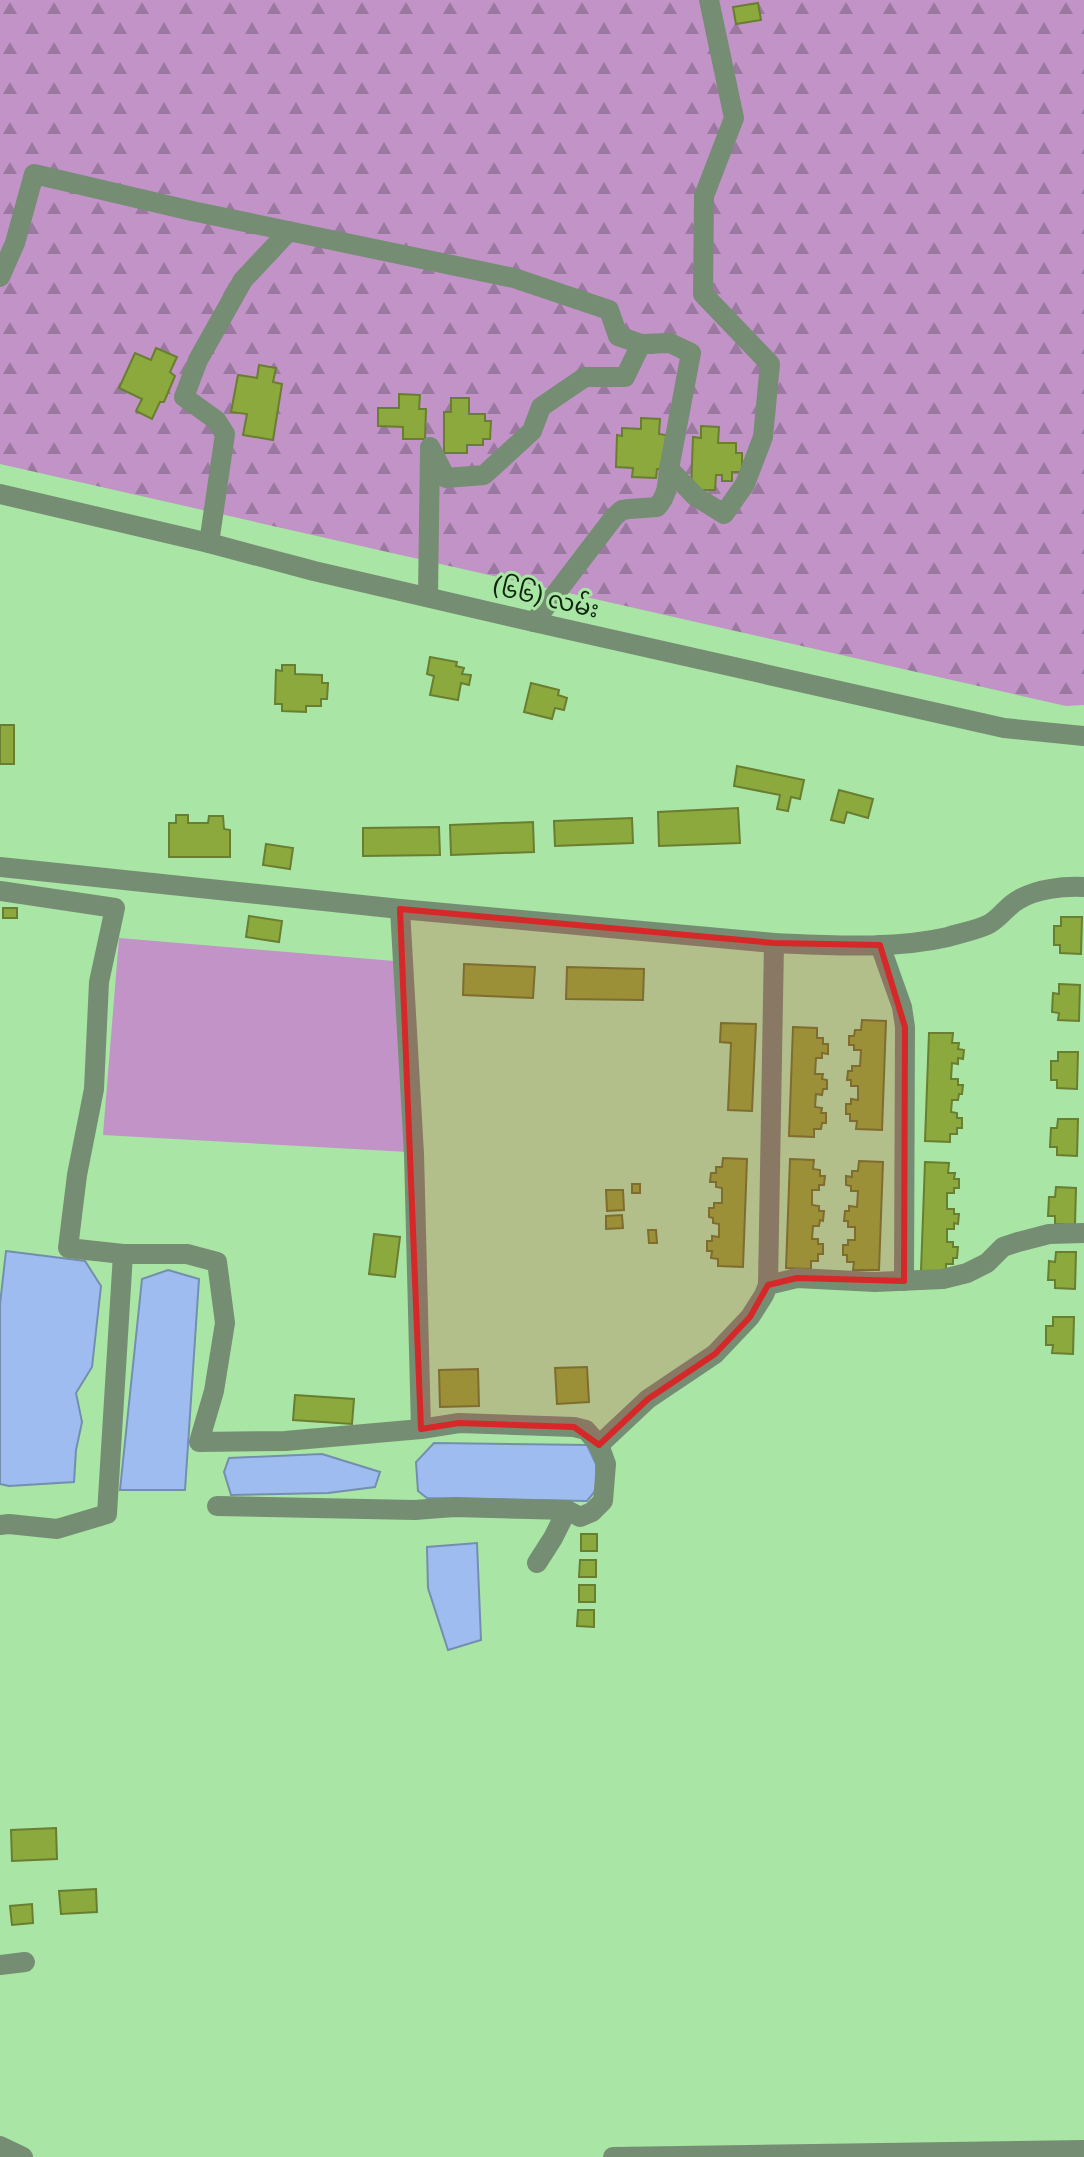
<svg xmlns="http://www.w3.org/2000/svg" width="1084" height="2157" font-family="'Fira Sans','Noto Sans Myanmar',sans-serif">
<defs>
<pattern id="forest-firs" width="22" height="20" patternUnits="userSpaceOnUse" patternTransform="scale(2)"><rect width="22" height="20" fill="#c193c7"/><path d="M5 1l3.5 6h-7zM16 11l3.5 6h-7z" fill="#9b78a0"/></pattern>
</defs>
<rect width="100%" height="100%" fill="#a9e5a4"/>
<!-- grass -->
<path fill="#c193c7" d="M119,938L394,961L408,1152L103,1135Z"/>
<!-- forest -->
<path fill="url(#forest-firs)" d="M0,0H1084V705L1066,706L0,464Z"/>
<!-- water -->
<g fill="#9fbcf1" stroke="#748fad" stroke-width="2">
<path d="M6,1251L85,1261L101,1286L92,1367L76,1393L82,1422L76,1450L74,1482L9,1486L0,1484V1304Z"/>
<path d="M168,1270L199,1279L185,1490H120L142,1279Z"/>
<path d="M434,1443L587,1445L596,1464V1490L587,1501L427,1498L418,1491L416,1462Z"/>
<path d="M322,1454L380,1472L375,1487L328,1493L231,1495L224,1472L229,1458Z"/>
<path d="M477,1543L481,1640L448,1650L428,1588L427,1547Z"/>
</g>
<!-- building -->
<g fill="#8ca93d" stroke="#697e31" stroke-width="2">
<path d="M758,3L761,20L736,24L733,7Z"/>
<path d="M156,348L177,357L170,372L175,376L164,402H160L152,419L136,411L142,399L119,388L135,353L151,360Z"/>
<path d="M259,365L276,368L273,382L282,384L273,440L243,435L247,414L231,412L238,375L257,378Z"/>
<path d="M399,394L420,395L419,409H426L425,439H403V427L378,426V408H399Z"/>
<path d="M451,398H469V414H485V421H491L490,439H483V445H467V453H444V412H451Z"/>
<path d="M641,418L660,419L659,434L666,435L664,469H657L656,478L632,477L633,468L616,467L617,435L622,436V428L641,429Z"/>
<path d="M701,426L719,427L718,443H736V453H742V472H732V481H722V475H716L715,490H691L693,437L701,438Z"/>
<path d="M430,657L457,662L456,666L464,668L462,674L471,675L469,685L461,683L458,700L430,695L434,676L427,674Z"/>
<path d="M282,665H295V674L322,675V683H328L327,699H321V706H306V712L282,711V704H275L276,670L282,671Z"/>
<path d="M531,683L559,690L558,695L567,698L564,710L555,708L552,719L524,712Z"/>
<rect x="0" y="725" width="14" height="39"/>
<path d="M737,766L804,780L800,799L791,797L788,811L777,809L780,795L734,786Z"/>
<path d="M839,790L873,799L868,818L847,812L844,823L831,820Z"/>
<path d="M738,808L740,843L659,846L658,812Z"/>
<path d="M176,815H188V823H208L209,816H223L224,829L230,830V857H169V823H176Z"/>
<path d="M632,818L633,843L555,846L554,821Z"/>
<path d="M533,822L534,852L451,855L450,825Z"/>
<path d="M439,827L440,855L363,856V828Z"/>
<path d="M266,844L293,848L290,869L263,865Z"/>
<rect x="3" y="908" width="14" height="10"/>
<path d="M249,916L282,921L279,942L246,937Z"/>
<path d="M1061,917H1082L1081,954L1060,953V945H1054V926H1061Z"/>
<path d="M464,964L535,967L533,998L463,995Z"/>
<path d="M567,967L644,969L643,1000L566,999Z"/>
<path d="M1059,984L1080,985L1079,1021L1058,1020L1059,1013L1052,1012L1053,993L1059,994Z"/>
<path d="M862,1020L886,1021L882,1130L856,1129L857,1121H850V1114H846V1104H851V1099L858,1100V1086H851V1080H847L848,1071H852V1066H860L861,1050H854V1045H849V1036H854L855,1030H861Z"/>
<path d="M721,1023L756,1024L752,1111L728,1110L731,1043L720,1042Z"/>
<path d="M793,1027L817,1028V1038H823V1044H828V1054L822,1053V1058H816L815,1074H823L822,1079L827,1080V1089H823L822,1095L816,1094L815,1107L822,1108L821,1113H826V1123H822L821,1129H814V1137L789,1136Z"/>
<path d="M929,1033H953L952,1043H959L958,1049L964,1050L963,1059L958,1058V1064L952,1063L951,1079H958V1085H963L962,1094H959L958,1100H952L951,1112L957,1113V1118H962V1128H957V1134H950V1142L925,1141Z"/>
<path d="M1058,1052H1078L1077,1089L1057,1088V1080H1051V1061H1058Z"/>
<path d="M1058,1119H1078L1077,1156L1057,1155V1147H1050L1051,1128H1057Z"/>
<path d="M723,1158L747,1159L743,1267L718,1266V1259L711,1258L712,1251H707V1241H712V1236L719,1237V1224L713,1223V1218L709,1217V1208H714V1203H722V1188L716,1187V1182H710L711,1173H716V1167H722Z"/>
<path d="M790,1159L814,1160L813,1169L820,1170V1176H825L824,1185H819V1190H812V1205L819,1206V1211H824L823,1221L820,1220L819,1226H813L812,1239H818V1244H823V1254H818V1261H811V1269L786,1268Z"/>
<path d="M859,1161L883,1162L879,1270H853L854,1262H847V1255H843V1245H848V1240H855V1227H848V1221H844L845,1211H849V1206L857,1207L858,1191H851V1186L846,1185V1176L852,1177V1171H858Z"/>
<path d="M925,1162L949,1163L948,1173H955L954,1179H959V1188H954V1193H947V1209H954V1214H959L958,1224L954,1223V1229H947V1242H953V1247H958L957,1258H953V1264H946V1272L921,1271Z"/>
<rect x="632" y="1184" width="8" height="9"/>
<path d="M1056,1187L1076,1188L1075,1225L1055,1224V1216H1048L1049,1197H1055Z"/>
<path d="M606,1190H623L624,1210L607,1211Z"/>
<path d="M622,1215L623,1228L606,1229V1216Z"/>
<path d="M648,1230H656L657,1243H649Z"/>
<path d="M374,1234L400,1237L395,1277L369,1274Z"/>
<path d="M1056,1252H1076L1075,1289L1055,1288V1280H1048L1049,1261L1055,1262Z"/>
<path d="M1053,1317H1074L1073,1354L1052,1353L1053,1345H1046V1326H1053Z"/>
<path d="M587,1367L589,1402L557,1404L555,1368Z"/>
<path d="M478,1369L479,1406L440,1407L439,1370Z"/>
<path d="M295,1395L354,1399L352,1424L293,1420Z"/>
<rect x="581" y="1534" width="16" height="17"/>
<path d="M580,1560H596V1577H579Z"/>
<rect x="579" y="1585" width="16" height="17"/>
<path d="M578,1610H594V1627L577,1626Z"/>
<path d="M56,1828L57,1859L12,1861L11,1830Z"/>
<path d="M96,1889L97,1912L61,1914L59,1891Z"/>
<path d="M32,1904L33,1923L12,1925L10,1906Z"/>
</g>
<g fill="none" stroke-linecap="round" stroke-linejoin="round">
<!-- minor -->
<g stroke="#758d73" stroke-width="20">
<path d="M0,277L15,243L34,174L192,211L514,278L609,310L618,336L641,344L670,343L691,353L669,469L695,496L724,514L745,484L763,437L770,364L703,294L704,196L734,118L709,0"/>
<path d="M430,447L446,478L484,475L532,431L541,407L585,377H625L641,344"/>
<path d="M0,494L209,543L314,571L534,622L1004,728L1084,736"/>
<path d="M209,543L225,434L216,420L184,397L198,360L243,280L289,231"/>
<path d="M428,597L430,451"/>
<path d="M534,622L614,517L622,510L629,509L657,507C668,495 667,485 669,469"/>
<path d="M0,867L400,909L774,943C831,945 891,950 948,937C960,933 978,930 989,924C1000,918 1007,906 1018,900C1036,889 1063,886 1084,887"/>
<path d="M0,891L115,908L99,982L94,1089L77,1175L68,1248L123,1254H187L217,1262L225,1323L214,1391L199,1442L285,1441L421,1429L459,1423L574,1427L586,1430L599,1445L606,1464L603,1501L592,1512L580,1517L567,1510L454,1507L415,1510L217,1506"/>
<path d="M400,909L414,1154L421,1429"/>
<path d="M880,945L902,1007L905,1027L904,1281"/>
<path d="M768,1285L774,943"/>
<path d="M599,1445L648,1399L715,1354L750,1317L764,1295L768,1285L797,1278L875,1282L943,1279L967,1273L987,1263L1003,1247L1018,1242L1049,1234L1084,1233"/>
<path d="M0,1525L9,1524L57,1529L107,1514L123,1254"/>
<path d="M537,1563L553,1538L567,1510"/>
<path d="M0,1965L25,1962"/>
<path d="M0,2146L23,2157"/>
<path d="M613,2157L1084,2150"/>
</g>
</g>
<!-- marked area -->
<path fill="#d62828" fill-opacity="0.2" stroke="#d62828" stroke-width="6" stroke-linejoin="round" d="M400,909L774,943L880,945L905,1027L904,1281L797,1278L768,1285L750,1317L715,1354L648,1399L599,1445L574,1427L459,1423L421,1429Z"/>
<g text-anchor="middle" stroke-width="6" stroke-linejoin="round" paint-order="stroke">
<!-- street labels -->
<g font-size="24" fill="#0f260e" stroke="#a9e5a4">
<text transform="translate(546 598) rotate(13)" y="8">(၆၆) လမ်း</text>
</g>
</g>
</svg>
